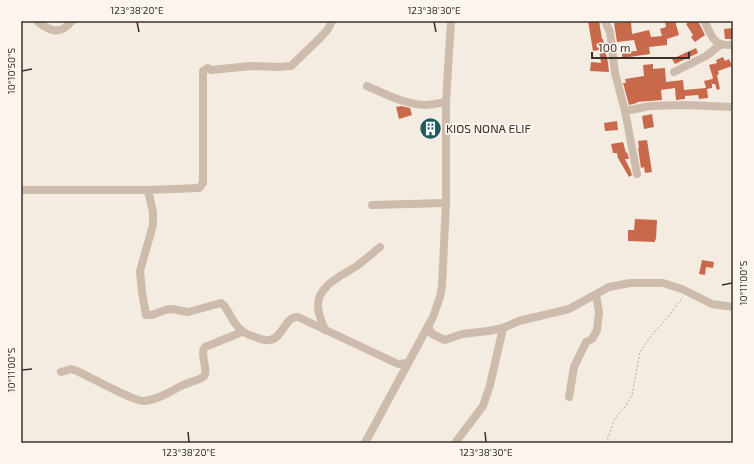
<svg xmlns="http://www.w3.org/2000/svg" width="754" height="464" font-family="'Exo 2',sans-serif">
<rect width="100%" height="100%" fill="#f4ebe1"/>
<!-- building -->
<g fill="#c8694b">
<path d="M588,21H599L602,39H603L608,63L609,72L590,71L591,62L601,63L599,50L593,51Z"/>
<path d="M665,21H675L679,35L667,39V45L649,47L650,54L622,58V52L637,51L634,40L617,42L614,23L631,22L632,34L649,30L651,37L662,36L660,29L666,27Z"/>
<path d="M690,21H698L705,35L695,42L691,37L693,35L686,24Z"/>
<path d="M733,28V39H725L724,29Z"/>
<path d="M696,48L698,53L675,64L672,59Z"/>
<path d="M723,57L725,61L729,59L732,66L718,71L719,74L717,75L720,89L717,90L715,84H712V88L707,89L708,98L699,99L698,95L685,96V99L676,100L675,88L661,90L662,100L637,102V103L629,105L623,83H626L625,79L644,76L643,65L653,64V69L665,68L666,82L683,80L684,90L706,88L704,81L712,79L713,78L709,65L717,63L716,60Z"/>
<path d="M401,106L410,108L412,115L399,119L396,107Z"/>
<path d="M652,114L654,127L644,129L642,116Z"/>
<path d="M617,121L618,130L605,131L604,123Z"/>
<rect x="421" y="125" width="18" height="9"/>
<path d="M647,140L652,172L645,173L644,167L641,168L638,148H639L638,141Z"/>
<path d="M623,142L626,153L627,152L629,159H625L630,169L632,175L629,177L618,158L617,153H613L611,144Z"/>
<path d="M635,219L657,220L656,240L655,239V242L628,241V230H634Z"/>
<path d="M702,260L714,262L713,268L706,267L705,275L699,274Z"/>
</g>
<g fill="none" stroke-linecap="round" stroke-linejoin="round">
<!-- path -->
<path stroke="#b9a596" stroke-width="1" stroke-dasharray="2 2" stroke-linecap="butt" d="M606,443L615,418L626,406L632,395L640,352L651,336L667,318L683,297"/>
<!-- minor -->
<g stroke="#cdbbac" stroke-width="8">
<path d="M332,21L328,29L320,38L291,66L278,67L251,66L211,70L208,68L203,71V183L199,188L148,190L153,212V225L140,271L142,292L146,315H152L165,310L171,309L188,312L221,303C225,305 226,309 229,313C235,325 241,333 255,337C260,339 265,341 270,340C283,338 285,316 298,317L398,364L408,363"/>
<path d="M605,21L610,32L615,73L625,111L650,106L685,105L733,107"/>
<path d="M704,21C713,37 712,46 733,45"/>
<path d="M38,22C51,32 60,35 72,21"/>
<path d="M674,72L706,56L720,45"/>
<path d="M367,86C385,94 404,104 424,105C431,105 439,103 446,102"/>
<path d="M625,111L637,174"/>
<path d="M21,190H148"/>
<path d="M372,205L446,203"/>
<path d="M428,326L432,334L445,340L462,334L488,331L503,328L519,321L569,309L609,287L630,283H663L682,289L712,304L733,307"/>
<path d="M325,330C322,323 318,313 318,306C317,285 344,275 358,265C366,259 373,253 380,247"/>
<path d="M61,372L71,369L77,371C88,376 135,402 144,401C157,400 170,392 181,386C186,383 201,380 204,376C209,370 199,354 205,347L242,332"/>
<path d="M569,397L574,367L586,342L592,339L597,330L599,312L596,295"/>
<path d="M365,443L433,317L440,297L442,286L446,203V102L451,21"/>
<path d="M455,443L483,406L490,385L503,328"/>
</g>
</g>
<!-- ticks -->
<path fill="none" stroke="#3b302b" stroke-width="1.5" d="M137,22L139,32M434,22L436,32M22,71L32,69M722,285L732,283M22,370L32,369M188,432L189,442M485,432L486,442"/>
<!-- icons -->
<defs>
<symbol id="building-disc" viewBox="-11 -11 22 22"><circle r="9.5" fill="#1f5a5e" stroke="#fbf5ee"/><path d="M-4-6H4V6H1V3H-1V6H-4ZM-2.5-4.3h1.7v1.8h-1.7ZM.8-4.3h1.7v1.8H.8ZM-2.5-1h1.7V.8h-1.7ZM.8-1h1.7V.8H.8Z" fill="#fff"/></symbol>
</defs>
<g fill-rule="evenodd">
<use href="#building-disc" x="418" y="116" width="25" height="25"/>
</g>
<g text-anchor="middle" stroke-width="4" stroke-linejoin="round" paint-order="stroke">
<!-- poi labels -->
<g font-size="12" fill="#3b302b" stroke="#fbf5ee" text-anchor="start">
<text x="446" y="133">KIOS NONA ELIF</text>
</g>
</g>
<!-- border -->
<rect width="754" height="464" fill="none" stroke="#fbf5ee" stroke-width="44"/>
<!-- scale -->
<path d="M592 52v6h97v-6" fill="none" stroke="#3b302b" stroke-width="2"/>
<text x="598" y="52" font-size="12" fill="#3b302b" stroke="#fbf5ee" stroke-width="3" paint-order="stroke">100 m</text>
<rect x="22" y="22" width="710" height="420" fill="none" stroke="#3b302b" stroke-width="1.5"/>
<g font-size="10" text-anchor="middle" fill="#3b302b">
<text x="137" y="14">123°38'20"E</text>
<text x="434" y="14">123°38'30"E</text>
<text transform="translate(11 71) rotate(-90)" y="4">10°10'50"S</text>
<text transform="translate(743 283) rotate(-90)" y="4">10°11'00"S</text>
<text transform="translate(11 370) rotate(-90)" y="4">10°11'00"S</text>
<text x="189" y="456">123°38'20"E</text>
<text x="486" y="456">123°38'30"E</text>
</g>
</svg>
